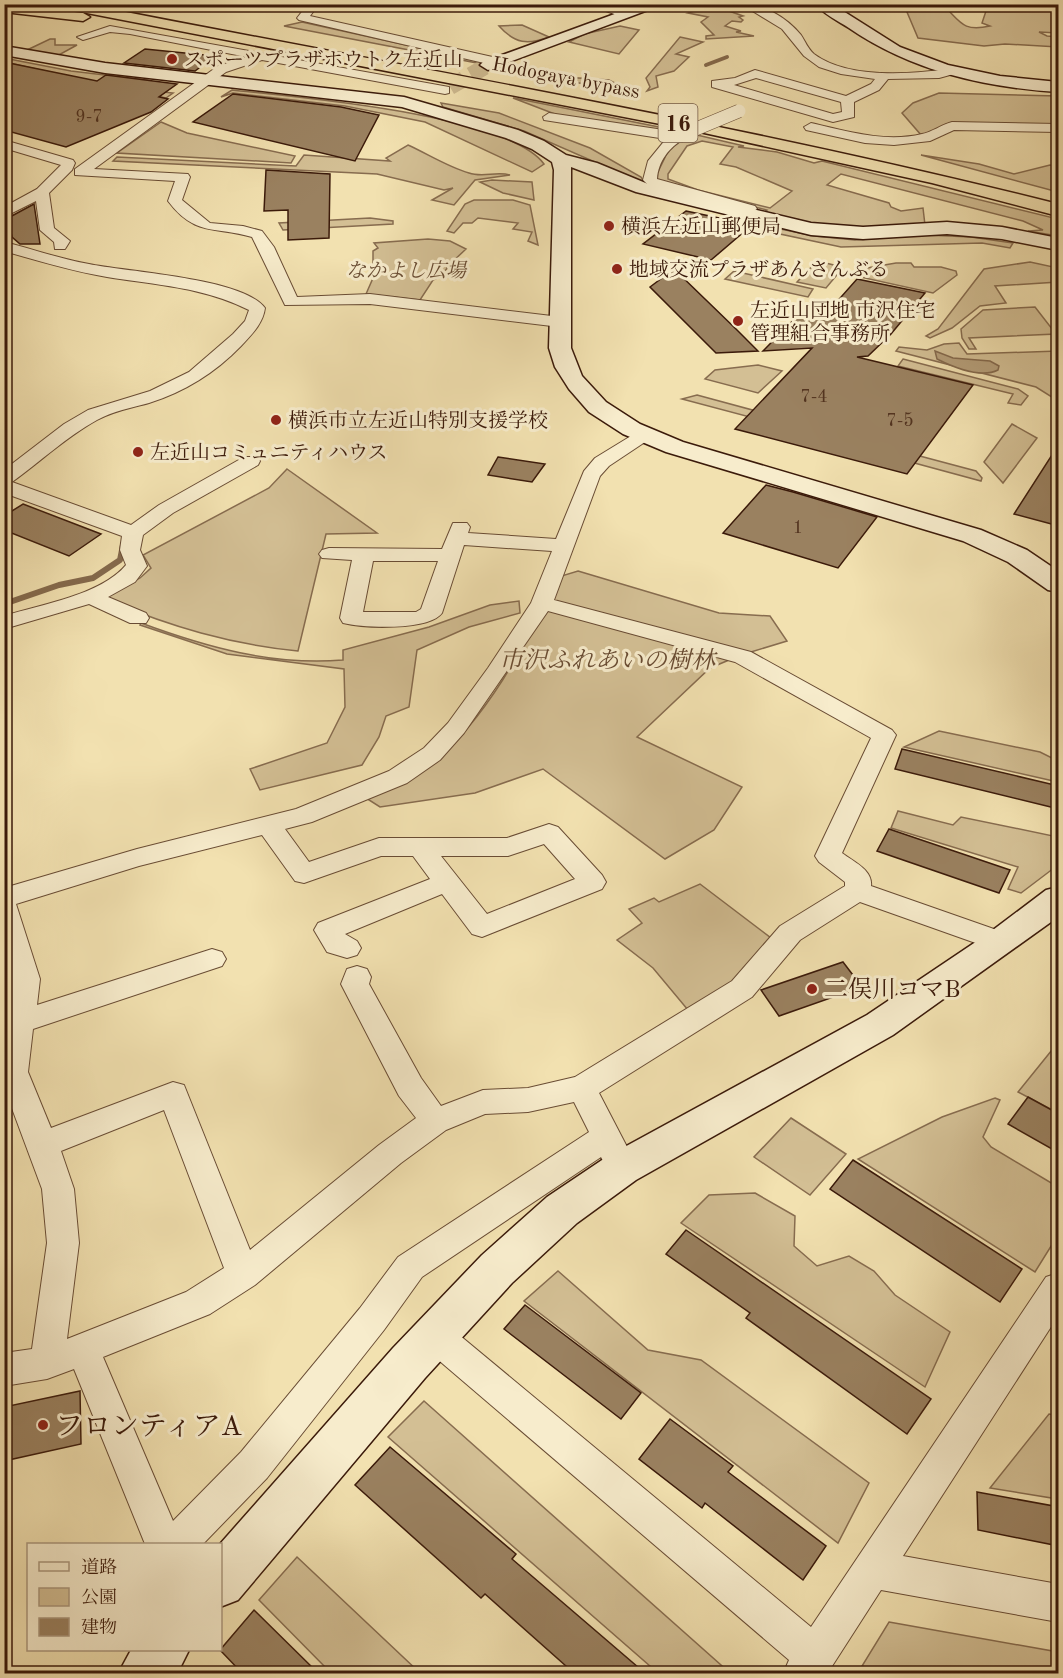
<svg xmlns="http://www.w3.org/2000/svg" width="1063" height="1678" font-family="'Old Standard TT','Noto Serif JP',serif">
<rect width="100%" height="100%" fill="#f2e1b0"/>
<filter id="stains"><feTurbulence type="fractalNoise" baseFrequency=".00333" numOctaves="4"/><feColorMatrix values="0 0 0 0 .2 0 0 0 0 .09 0 0 0 0 .02 0 0 0 .5 -.17"/></filter>
<radialGradient id="worn" r=".72"><stop offset=".6" stop-color="#630" stop-opacity="0"/><stop offset="1" stop-color="#630" stop-opacity=".3"/></radialGradient>
<!-- green -->
<g fill="#d3bf94" stroke="#876c4f" stroke-width="1.5" fill-rule="evenodd">
<path d="M712,5L743,16L739,17L743,20L741,22L732,21L725,26L741,31L736,32L754,36L706,39V36L714,35L701,22L708,17L688,13Z"/>
<path d="M904,5H943C961,22 962,32 990,26L982,23L988,5H1058V33L1039,32L1047,36L1058,37V47L1005,44L984,46L918,38Z"/>
<path d="M302,22L474,60L477,63L284,26Z"/>
<path d="M522,25L549,37C528,45 515,44 499,26Z"/>
<path d="M620,26L639,30L619,54L569,42L584,34Z"/>
<path d="M680,37L703,42L676,54L689,57L674,71L656,76L658,87L647,91L650,87L646,78Z"/>
<path d="M50,39H55V45H77L57,56L25,51Z"/>
<path d="M4,58L71,71L147,80L140,86L144,90L173,93L166,98L5,62Z"/>
<path d="M500,67L548,76L609,80L634,93L497,68Z"/>
<path d="M232,90C295,97 507,114 544,164L532,172L425,122L345,106L233,93L221,97Z"/>
<path d="M939,93L1058,96V127L952,125L922,136L902,113L913,103Z"/>
<path d="M513,98H514L684,132L676,135L560,116Z"/>
<path d="M441,103L499,113L590,148L641,177L645,184L524,131L443,107Z"/>
<path d="M161,122L187,133L295,156L291,163L117,153Z"/>
<path d="M697,135L744,146L738,147L777,152L814,163L822,161L1058,219V236L1028,231L1043,230L1023,221L841,174L827,185L889,203L891,207L901,211L923,208L925,225L841,229L761,215L767,210L665,185L655,178L672,143ZM702,141L733,147L720,164L736,167L792,191L770,208L698,190L668,179V174L687,146Z"/>
<path d="M408,145C428,154 448,167 469,173C483,178 496,171 510,175L475,180L454,205L432,200L453,188L444,190L377,174L113,161L117,157L296,166L304,155L390,161L386,158Z"/>
<path d="M921,155L979,164L1014,174L1050,165L1058,166V192Z"/>
<path d="M492,180L532,182L534,200L503,193L480,182Z"/>
<path d="M474,200H513L530,205L538,245L528,241L532,232L513,229L518,223L478,218L472,223H463L454,233L447,231L465,204Z"/>
<path d="M370,218L393,221V224L283,230L279,223Z"/>
<path d="M771,227L814,236L855,240L926,235L971,237L1013,243L1010,248L982,243L841,247L766,231Z"/>
<path d="M428,239L450,241L466,249L449,265L442,276L433,280L420,300L366,294L373,278V251L378,248L374,243Z"/>
<path d="M817,261L838,266L841,270L826,288L797,282Z"/>
<path d="M1030,262L1058,268V282L995,286L1006,303L980,306L952,328L930,338L926,336L938,329L984,269Z"/>
<path d="M896,263H911L914,267H941L956,271L957,275L933,293L851,275L861,269Z"/>
<path d="M734,271L813,289L808,297L725,279Z"/>
<path d="M1035,307L1056,334L969,338L976,349H969L962,338L961,329L983,310Z"/>
<path d="M959,343L967,354L1058,351V401L1036,387L896,351L899,347L927,350L944,344Z"/>
<path d="M903,359L1018,389L1028,396L1021,405L1008,403L1013,394L898,366Z"/>
<path d="M758,365L782,371L758,393L705,379L715,370Z"/>
<path d="M697,395L793,421L788,427L682,399Z"/>
<path d="M1012,424L1037,438L1003,483L984,462Z"/>
<path d="M901,451L976,471L982,478L981,481L896,458Z"/>
<path d="M287,469L377,533L326,534L298,651C229,644 172,627 107,600L108,595L140,578L151,568L143,555L269,488Z"/>
<path d="M578,571L719,613L770,616L787,641L741,655L710,668L637,737L742,787L714,830L665,859L543,769L475,793L380,807L366,798C385,789 410,781 427,768C485,722 527,643 558,577Z"/>
<path d="M519,601L520,613L469,627L417,650L409,707L386,716L379,737L362,765L260,790L250,769L327,743L345,707L344,669L227,654L140,625L141,623C206,647 273,666 343,660V650L429,627L490,605Z"/>
<path d="M939,731L1040,752L1058,761V782L904,747Z"/>
<path d="M898,811L953,825L961,817L1058,837V865L1021,893L1008,889L1018,867L891,828Z"/>
<path d="M700,884L771,938L734,986L693,1016L653,968L617,940L642,923L629,909L654,898L659,902Z"/>
<path d="M1056,1045L1058,1046V1113L1018,1092Z"/>
<path d="M995,1098L1000,1100L983,1137L991,1147L1058,1187V1235L1035,1272L858,1159L942,1117Z"/>
<path d="M791,1118L846,1154L810,1195L754,1157Z"/>
<path d="M755,1193L795,1216L794,1246L817,1266L849,1256L874,1271L895,1295L950,1332L925,1387L681,1223L709,1195Z"/>
<path d="M558,1271L648,1350L701,1360L869,1483L838,1543L524,1301Z"/>
<path d="M424,1401L730,1673H658L388,1437Z"/>
<path d="M1049,1414L1058,1416V1499L990,1488Z"/>
<path d="M297,1557L420,1673H331L259,1600Z"/>
<path d="M889,1622L1058,1652V1673L889,1674L862,1666Z"/>
</g>
<!-- water -->
<path fill="#b49d78" stroke="#84694c" stroke-width="1.5" d="M935,351L953,358L990,361L999,366L998,370C980,379 953,367 937,359Z"/>
<g fill="none" stroke-linecap="round" stroke-linejoin="round">
<!-- stream-far1 -->
<path stroke="#84694c" stroke-width="4" d="M706,65L727,57"/>
<!-- stream -->
<g stroke="#84694c" stroke-width="6">
<path d="M4,498L8,495"/>
<path d="M4,604L59,585L93,578L120,560L123,545"/>
</g>
</g>
<!-- building -->
<g fill="#9a8160" stroke="#3b1a0a" stroke-width="1.5">
<path d="M145,49L215,56L195,71L124,63Z"/>
<path d="M4,62L97,81L106,75L177,84L159,97L168,99L151,112L66,147L4,130Z"/>
<path d="M233,94L341,107L379,115L355,161L193,122Z"/>
<path d="M266,170L330,174L329,238L288,240V210L264,211Z"/>
<path d="M34,204L40,244H20L12,237L8,218Z"/>
<path d="M686,211L752,225L711,260L643,244Z"/>
<path d="M674,269L737,330L758,351L716,353L650,287Z"/>
<path d="M857,279L925,293L891,334L868,356L857,357L973,385L907,474L735,429L812,348L763,351L813,300L834,305Z"/>
<path d="M1059,444V526L1014,514Z"/>
<path d="M498,457L545,464L532,482L488,475Z"/>
<path d="M766,485L793,492L877,517L838,568L723,533Z"/>
<path d="M23,504L101,534L69,556L4,530V516Z"/>
<path d="M902,749L1059,786V809L895,769Z"/>
<path d="M889,829L1010,870L999,893L877,851Z"/>
<path d="M843,962L862,987L779,1016L761,990Z"/>
<path d="M1028,1097L1059,1114V1153L1008,1124Z"/>
<path d="M853,1160L1022,1269L1000,1302L830,1189Z"/>
<path d="M686,1230L931,1399L907,1434L746,1318L750,1313L666,1254Z"/>
<path d="M525,1305L641,1393L621,1419L504,1329Z"/>
<path d="M80,1391L81,1444L4,1461V1407Z"/>
<path d="M670,1419L733,1466L728,1472L826,1546L803,1580L705,1503L702,1508L639,1459Z"/>
<path d="M390,1447L516,1554L512,1559L646,1674H575L485,1594L481,1598L355,1485Z"/>
<path d="M977,1492L1059,1507V1546L978,1530Z"/>
<path d="M254,1610L319,1674H243L220,1650Z"/>
</g>
<g fill="none" stroke-linecap="round" stroke-linejoin="round">
<!-- secondary-tunnel -->
<path stroke="#cdb98f" stroke-width="16" stroke-dasharray="16 8" stroke-linecap="butt" d="M450,87L488,65"/>
<defs>
<g id="street">
<path d="M308,4H319L310,16L497,58L503,62L497,66L299,20L297,18Z"/>
<path d="M587,4H604L631,15L625,18Z"/>
<path d="M741,4C764,4 786,17 801,35C805,41 808,49 814,54C849,80 915,74 955,68L961,72L939,78L888,79L879,90L854,102V117L833,122L712,87V81L735,78L755,70L846,96L871,84L875,79L841,74L819,67L804,56L782,29ZM756,78L841,102L842,112L833,114L734,85Z"/>
<path d="M110,26L449,87V93L445,94L262,60L226,72L94,169L188,174L190,177L182,200L210,223L243,226L262,231L274,247L297,297L370,294L560,317L568,322L560,327L370,304L285,305L252,237C215,226 195,237 168,201L175,181L75,175V169L218,66L247,57L130,34L110,32L83,40L77,37Z"/>
<path d="M549,113L684,133V139C669,147 658,162 657,179L755,206L757,209L750,213L651,188L643,180L648,161L666,139L544,120L543,117Z"/>
<path d="M952,122L1058,124V132L954,130L930,141L894,145L865,143L806,130L804,127L811,123C846,131 885,143 922,134C932,132 941,125 952,122Z"/>
<path d="M4,140L73,160L75,163L72,170L49,193L54,228L70,241L65,249H55L54,242L40,230L36,201L4,217V207L37,189L61,165L4,148Z"/>
<path d="M4,242C33,249 60,259 89,264C127,272 243,278 265,308C263,324 251,335 241,346C215,373 184,392 149,403C131,408 113,411 97,420C66,437 40,462 12,482L131,525L159,505L244,457H258L260,461L258,465L173,513L143,535L140,550L147,566L135,582L108,597L146,613L149,618L146,623H130L89,604L4,629V616C42,604 101,595 126,565L120,550L122,536L4,493V470L64,424L88,410L150,391L189,372L233,334L245,321L249,310C203,287 156,285 107,277C72,271 38,261 4,251Z"/>
<path d="M644,428L651,430L653,434L651,438L609,466L600,476L554,600L751,652L892,730L896,735L842,853C854,862 873,870 871,886L1011,935L1015,942L1011,949L1001,952L860,902L800,940L752,997L599,1093L638,1168L633,1177L622,1181L611,1177L601,1157L422,1277L384,1330L267,1478L203,1544H145L74,1369L47,1379L4,1386V1353L32,1349L47,1243L42,1189L4,1087V1030L12,979L4,954V888L137,849L296,809L389,771L424,748L448,723L488,668L531,603L552,551L464,545L442,613C429,631 364,628 343,623L340,618L352,560L322,558L319,554L322,550L329,548L442,549L453,523H467L470,527L468,533L556,539L584,471L595,458ZM373,561H438L421,609L416,612H363ZM548,611L735,662L871,738L815,856L819,862L845,882V886L780,926L732,981L575,1077L528,1088L483,1090L441,1106L421,1078L369,984L371,977L367,969L357,966L347,969L341,984L399,1096L416,1118L379,1145L250,1250L184,1085L173,1082L51,1128L28,1072L33,1029L222,966L226,959L222,952L212,949L37,1005L40,979L16,904L139,866L262,835L295,881L304,883L381,856H413L430,879L318,923L314,930L327,952L347,958L357,955L361,948L357,941L345,934L442,894L472,934L482,937L602,889L606,882L602,875L558,827L549,824L507,838H379L309,862L285,829L312,822L407,783L440,760L464,733ZM544,844L575,879L487,914L441,856H508ZM574,1102L589,1132L398,1257L360,1308L241,1452L173,1521L103,1357L210,1314L255,1285L401,1163L446,1130L485,1114L528,1112ZM164,1110L224,1268L186,1292L67,1339L79,1243L74,1189L61,1151Z"/>
<path d="M1058,1273V1316L903,1556L1058,1584V1622L881,1590L827,1674H783L789,1660L422,1346L417,1335L422,1324L434,1319L446,1324L811,1627L1046,1277Z"/>
</g>
<g id="secondary">
<path d="M642,4H664L493,68L488,70L480,65L483,62Z"/>
<path d="M815,4H832L900,47L948,65L1000,76L1058,82V92C983,87 912,71 849,28C838,21 824,14 815,4Z"/>
<path d="M4,46L105,63L404,97L518,130L544,141L566,155L597,163L648,184L811,223L863,227L947,222L1002,227L1058,238V250L1002,239L947,234L863,239L811,235L636,192L571,167V348L582,376L606,402L640,424L683,442L981,530L1027,550L1058,571V592L1048,590L1008,562L963,541L666,452L623,434L589,412L569,389L555,367L549,348L554,170L552,162L532,149L506,138L402,107L105,73L4,55Z"/>
<path d="M1058,887V917L893,1035L636,1180L577,1223L512,1283L425,1378L238,1600L220,1607V1544L393,1348L482,1255L547,1197L608,1156L867,1015L989,933L1046,890Z"/>
<path d="M131,1650H189L177,1674H118Z"/>
</g>
<g id="highway">
<path d="M4,4L83,13L90,17L83,21L4,12Z"/>
<path d="M54,4H85C410,68 737,123 1058,204V216L932,183L686,129L61,8Z"/>
</g>
</defs>
<!-- street casing -->
<use href="#street" stroke="#694c34" stroke-width="2"/>
<!-- secondary casing -->
<use href="#secondary" stroke="#3b1a0a" stroke-width="3"/>
<!-- highway casing -->
<use href="#highway" stroke="#3b1a0a" stroke-width="3"/>
<!-- street -->
<use href="#street" fill="#f7eccc" fill-rule="evenodd"/>
<!-- secondary -->
<use href="#secondary" fill="#f7eccc" fill-rule="evenodd"/>
<!-- highway -->
<use href="#highway" fill="#f2e1b0" fill-rule="evenodd"/>
<defs>
<path id="street-bridge" d="M679,136L739,111"/>
</defs>
<!-- street-bridge casing -->
<use href="#street-bridge" stroke="#694c34" stroke-width="14" stroke-linecap="butt"/>
<!-- street-bridge -->
<use href="#street-bridge" stroke="#f7eccc" stroke-width="13"/>
</g>
<!-- markers -->
<g fill="#8f2418" stroke="#f7eccc" stroke-width="2">
<circle cx="172" cy="59" r="6"/>
<circle cx="609" cy="226" r="6"/>
<circle cx="617" cy="269" r="6"/>
<circle cx="738" cy="321" r="6"/>
<circle cx="276" cy="420" r="6"/>
<circle cx="138" cy="452" r="6"/>
<circle cx="812" cy="989" r="6"/>
<circle cx="43" cy="1425" r="6"/>
</g>
<g text-anchor="middle" stroke-width="6" stroke-linejoin="round" paint-order="stroke">
<!-- far-number labels -->
<g font-size="18" fill="#533420">
<text x="89" y="122">9-7</text>
<text x="814" y="402">7-4</text>
<text x="900" y="426">7-5</text>
<text x="798" y="533">1</text>
</g>
<!-- far-poi labels -->
<g font-size="20" fill="#3b1a0a" stroke="#f7eccc" text-anchor="start">
<text x="184" y="66">スポーツプラザホウトク左近山</text>
<text x="621" y="233">横浜左近山郵便局</text>
<text x="629" y="276">地域交流プラザあんさんぶる</text>
<text x="750" y="317">左近山団地 市沢住宅<tspan x="750" dy="23">管理組合事務所</tspan></text>
<text x="288" y="427">横浜市立左近山特別支援学校</text>
<text x="150" y="459">左近山コミュニティハウス</text>
</g>
<!-- far-street labels -->
<g font-size="20" fill="#3b1a0a" stroke="#f7eccc">
<text transform="translate(566 77) rotate(11)" y="7">Hodogaya bypass</text>
</g>
<!-- far-park labels -->
<g font-size="20" font-style="italic" fill="#694c33" stroke="#f7eccc">
<text x="406" y="277">なかよし広場</text>
</g>
<!-- shield labels -->
<rect fill="#f7eccc" stroke="#735944" stroke-width="1.5" x="658.5" y="104" width="39" height="38" rx="4.5"/>
<g font-size="22" font-weight="bold" fill="#3b1a0a">
<text x="678" y="131">16</text>
</g>
<!-- park labels -->
<g font-size="24" font-style="italic" fill="#694c33" stroke="#f7eccc">
<text x="607" y="668">市沢ふれあいの樹林</text>
</g>
<!-- poi labels -->
<g font-size="24" fill="#3b1a0a" stroke="#f7eccc" text-anchor="start">
<text x="824" y="997">二俣川コマB</text>
</g>
<!-- near-poi labels -->
<g font-size="28" fill="#3b1a0a" stroke="#f7eccc" text-anchor="start">
<text x="55" y="1435">フロンティアA</text>
</g>
</g>
<!-- margin -->
<rect width="1063" height="1678" fill="none" stroke="#f2e1b0" stroke-width="24"/>
<rect x="6" y="6" width="1051" height="1666" fill="none" stroke="#3b1a0a" stroke-width="3"/>
<rect x="12" y="12" width="1039" height="1654" fill="none" stroke="#3b1a0a" stroke-width="1.5"/>
<!-- legend -->
<rect x="27" y="1543" width="195" height="108" fill="#f7eccc" stroke="#ac987e" stroke-width="1.5"/>
<rect x="39" y="1562" width="30" height="9" fill="#f7eccc" stroke="#ac987e" stroke-width="1.5"/>
<text x="81" y="1573" font-size="18" fill="#3b1a0a">道路</text>
<rect x="39" y="1588" width="30" height="18" fill="#d3bf94" stroke="#ac987e" stroke-width="1.5"/>
<text x="81" y="1603" font-size="18" fill="#3b1a0a">公園</text>
<rect x="39" y="1618" width="30" height="18" fill="#9a8160" stroke="#ac987e" stroke-width="1.5"/>
<text x="81" y="1633" font-size="18" fill="#3b1a0a">建物</text>
<rect width="100%" height="100%" filter="url(#stains)"/>
<rect width="100%" height="100%" fill="url(#worn)"/>
</svg>
